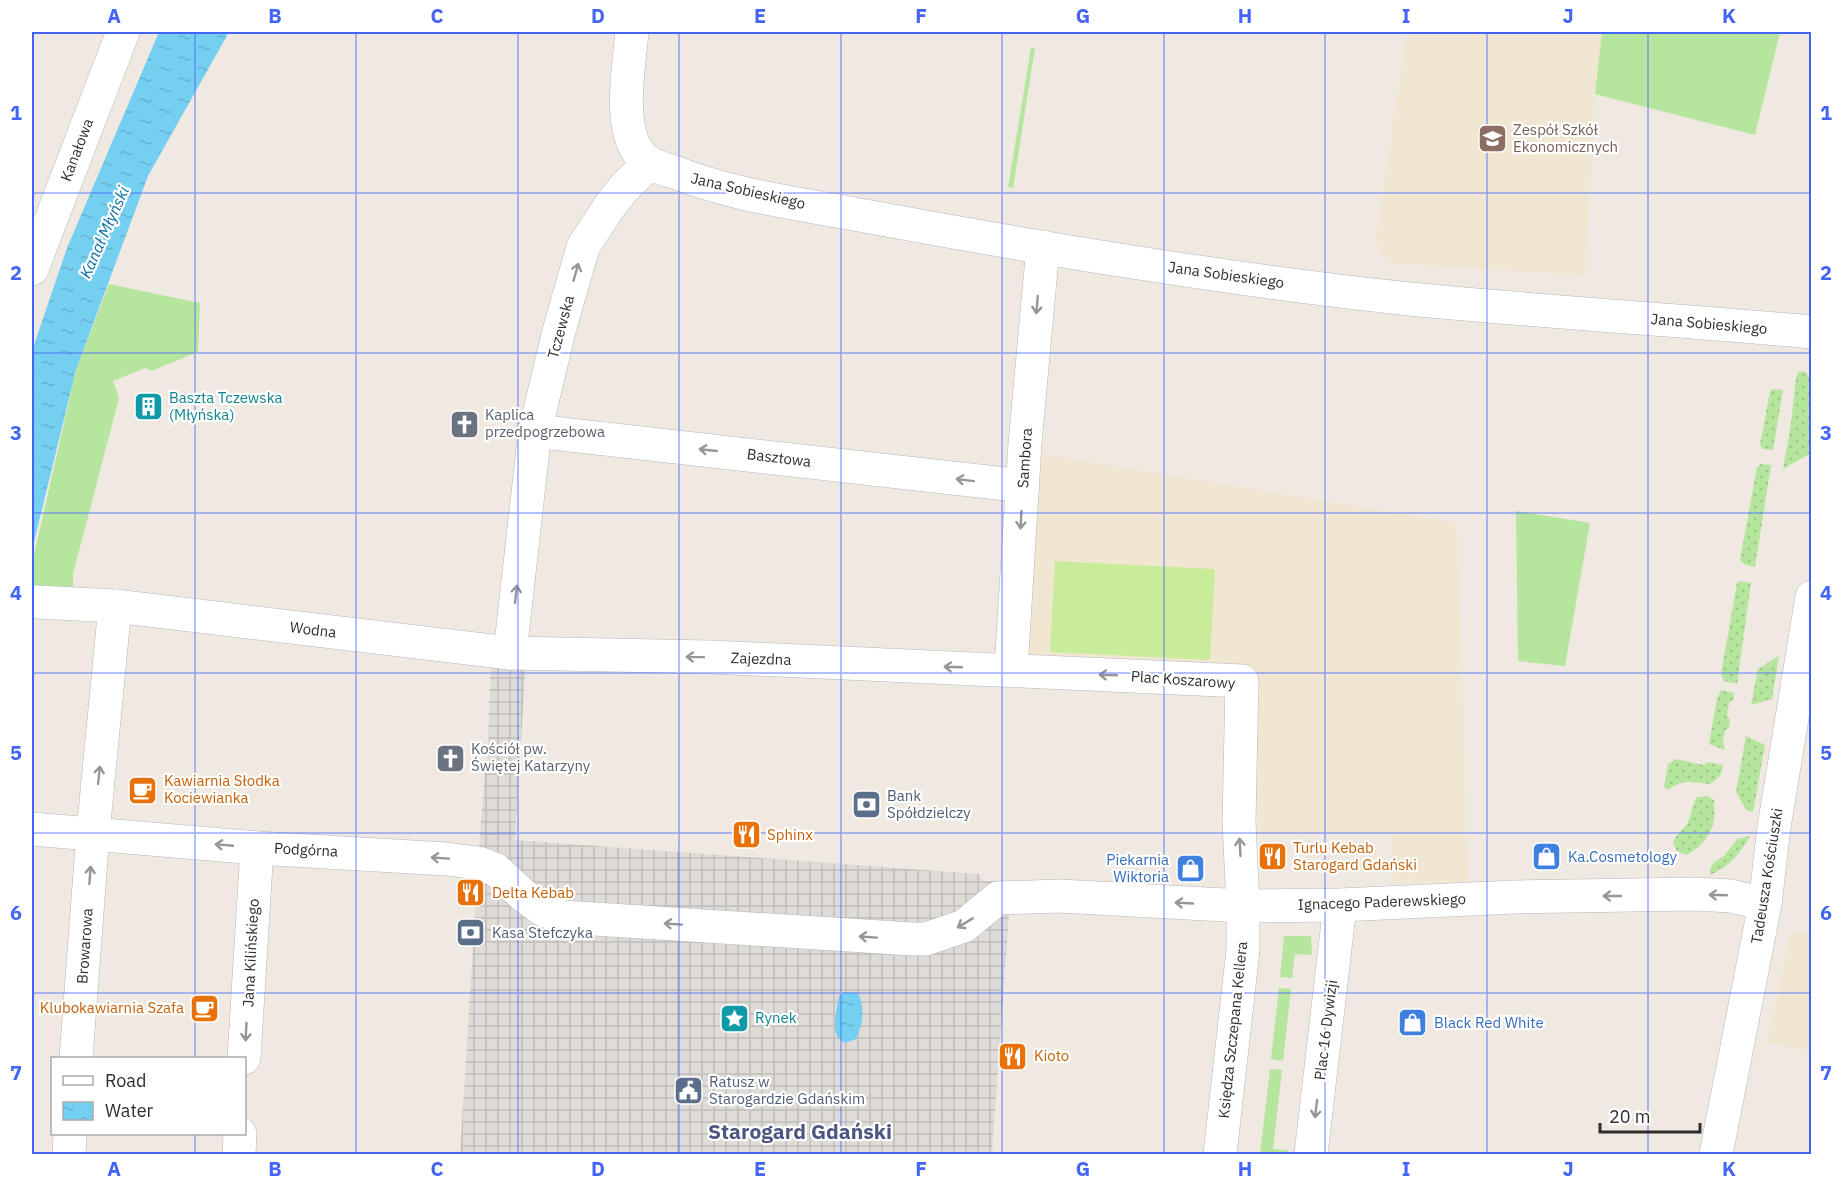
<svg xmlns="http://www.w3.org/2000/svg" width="1843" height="1186" font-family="'IBM Plex Sans',sans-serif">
<defs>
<pattern id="garden-dots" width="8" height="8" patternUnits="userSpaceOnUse" patternTransform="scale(1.5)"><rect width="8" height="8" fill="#b6e59e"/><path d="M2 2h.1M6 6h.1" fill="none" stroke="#9dc588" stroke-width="1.8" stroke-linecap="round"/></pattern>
<pattern id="plaza-grid" width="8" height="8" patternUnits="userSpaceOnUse" patternTransform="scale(1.5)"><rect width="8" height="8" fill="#dfdcd8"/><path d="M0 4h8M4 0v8" fill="none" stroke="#c0bdba"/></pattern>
<pattern id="water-ripples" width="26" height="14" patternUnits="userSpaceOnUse" patternTransform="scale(1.5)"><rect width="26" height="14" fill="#75cff0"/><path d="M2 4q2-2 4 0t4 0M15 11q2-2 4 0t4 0" fill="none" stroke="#66b2ce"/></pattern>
</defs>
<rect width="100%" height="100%" fill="#efe9e1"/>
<!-- education -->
<g fill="#f0e6d1">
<path d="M1407,32H1602L1595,94L1585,275L1398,264L1390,261L1382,255L1378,246L1377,233Z"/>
<path d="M1036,453L1457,523L1468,882L1393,884L1391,832L1252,834L1254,671L1023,659Z"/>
<path d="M1791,931L1811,933V1051L1767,1043Z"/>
</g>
<!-- grass -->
<g fill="#b6e59e">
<path d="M1602,32H1780L1755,135L1595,94Z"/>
<path d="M1031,48H1035L1013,188L1008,187Z"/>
<path d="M109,284L200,303L198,352L151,371L145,368L113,381L119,398L73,574V591L32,586V564L76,370Z"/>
<path d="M1516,511L1590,523L1565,666L1518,661Z"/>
<path d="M1284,936H1311L1312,955L1295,954L1292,978L1280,977Z"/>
<path d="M1279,988L1291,989L1283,1061L1271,1059Z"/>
<path d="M1270,1069L1282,1070L1273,1149L1288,1150L1287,1154H1260Z"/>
</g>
<!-- garden -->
<g fill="url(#garden-dots)">
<path d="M1799,371L1806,372L1811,380V453L1783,469L1791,424L1796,377Z"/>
<path d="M1774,389L1783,390L1773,450L1763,449L1760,445L1770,391Z"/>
<path d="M1761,464L1771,465L1755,567L1744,564L1740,560L1757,467Z"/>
<path d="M1741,581L1751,583L1737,684C1728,682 1723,683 1721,674L1737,583Z"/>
<path d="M1779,656L1772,699L1751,705L1758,669Z"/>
<path d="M1721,690L1734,693V699L1729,703L1727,715L1730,720L1729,728L1725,730L1723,742L1725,750L1709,744L1717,698Z"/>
<path d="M1746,736L1765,745L1753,812L1746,810L1736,792Z"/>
<path d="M1676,759L1704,765L1708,762L1723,765C1722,775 1718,779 1710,784C1690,782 1685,778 1668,790L1664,787L1668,764Z"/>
<path d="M1707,796L1714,800C1717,826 1709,843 1686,855L1677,851L1673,843C1676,834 1682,831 1687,824C1692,815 1691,806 1697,797Z"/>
<path d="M1750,836C1740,854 1729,867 1710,875V869L1714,862L1724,856L1737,839Z"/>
</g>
<!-- pitch -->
<path fill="#c9ec9a" d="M1055,561L1215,569L1210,660L1050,652Z"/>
<!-- plaza -->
<path fill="url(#plaza-grid)" d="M491,658L526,659L515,840L979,874L983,881L1004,882L1006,909L1009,914L992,1154H460L479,850L485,767H487Z"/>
<!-- water -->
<g fill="url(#water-ripples)">
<path d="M159,32H229L148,176L76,370L32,550V351L67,248Z"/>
<path d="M844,992L858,993C865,1007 863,1026 856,1039L845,1043C828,1036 837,1011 839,996Z"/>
</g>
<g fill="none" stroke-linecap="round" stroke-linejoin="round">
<defs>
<g id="minor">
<path d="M632,32C629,67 616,133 644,159C652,166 664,169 674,172C732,195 794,203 854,214C1038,248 1223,279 1410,299C1543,312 1678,320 1812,332"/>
<path d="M32,269L123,32"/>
<path d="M535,431L1023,486"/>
<path d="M37,602L115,606L510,653L710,657L1242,681L1239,822L1243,906V950L1220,1154"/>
<path d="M510,653L535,431L559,331L583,247L609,207L623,189L649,163"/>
<path d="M1011,670L1025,443L1043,247"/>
<path d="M32,829L257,848L446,859L478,863L496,870L523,895L543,910L563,917L912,939H926L964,926L998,898L1060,896L1243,906L1340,905L1515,897L1696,894L1731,896L1765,904"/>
<path d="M76,1058L93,833L115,606"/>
<path d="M244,1058L257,848"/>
<path d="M69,1154L70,1134"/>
<path d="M239,1154L240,1134"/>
<path d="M1311,1154L1340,905"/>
<path d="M1716,1154L1765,904L1774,827L1812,597"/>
</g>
</defs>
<!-- minor casing -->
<use href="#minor" stroke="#b4b7c1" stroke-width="34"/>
<!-- minor -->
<use href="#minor" stroke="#fff" stroke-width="33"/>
</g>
<!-- one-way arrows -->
<defs><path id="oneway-shaft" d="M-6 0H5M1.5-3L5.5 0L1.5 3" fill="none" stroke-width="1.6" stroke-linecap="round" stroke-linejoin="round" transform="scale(1.5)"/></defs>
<g stroke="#969696">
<use href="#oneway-shaft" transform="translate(576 272) rotate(-74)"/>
<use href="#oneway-shaft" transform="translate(1037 305) rotate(95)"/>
<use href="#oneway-shaft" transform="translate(708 450) rotate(-174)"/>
<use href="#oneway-shaft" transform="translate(965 480) rotate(-173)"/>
<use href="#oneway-shaft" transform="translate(1021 520) rotate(93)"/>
<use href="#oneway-shaft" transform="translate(516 594) rotate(-84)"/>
<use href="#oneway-shaft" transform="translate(695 657) rotate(-179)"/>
<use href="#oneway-shaft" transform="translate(953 667) rotate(-178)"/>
<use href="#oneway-shaft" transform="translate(1108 675) rotate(-178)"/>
<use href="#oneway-shaft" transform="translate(99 775) rotate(-84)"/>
<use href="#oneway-shaft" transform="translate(224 845) rotate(-175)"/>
<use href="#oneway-shaft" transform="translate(1240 847) rotate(-93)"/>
<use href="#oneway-shaft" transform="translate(440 858) rotate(-176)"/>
<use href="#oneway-shaft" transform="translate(90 875) rotate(-86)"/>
<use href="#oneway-shaft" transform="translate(1718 895) rotate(-178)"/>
<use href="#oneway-shaft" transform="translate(1612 896) rotate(180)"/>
<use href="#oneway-shaft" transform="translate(1184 903) rotate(-177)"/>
<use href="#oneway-shaft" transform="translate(965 923) rotate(149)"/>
<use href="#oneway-shaft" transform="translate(673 924) rotate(-176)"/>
<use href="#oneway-shaft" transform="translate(868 937) rotate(-176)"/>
<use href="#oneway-shaft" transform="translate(246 1032) rotate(93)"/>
<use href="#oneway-shaft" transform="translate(1316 1109) rotate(97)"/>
</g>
<!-- grid -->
<path fill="none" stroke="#4264fb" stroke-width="1.5" stroke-opacity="0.55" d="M195,32V1058M356,32V1154M518,32V1154M679,32V1154M841,32V1154M1002,32V1154M1164,32V1154M1325,32V1154M1487,32V1154M1648,32V1154M32,193H1812M32,353H1812M32,513H1812M32,673H1812M32,833H1812M32,993H1812M195,1134V1154"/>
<!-- icons -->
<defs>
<symbol id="school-square" viewBox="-11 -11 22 22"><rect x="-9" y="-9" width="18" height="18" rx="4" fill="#8d6e63" stroke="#fff"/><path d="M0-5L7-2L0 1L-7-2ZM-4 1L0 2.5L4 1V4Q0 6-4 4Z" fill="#fff"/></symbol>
<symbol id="building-square" viewBox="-11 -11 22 22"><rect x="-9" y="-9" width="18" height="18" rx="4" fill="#0f9aa8" stroke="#fff"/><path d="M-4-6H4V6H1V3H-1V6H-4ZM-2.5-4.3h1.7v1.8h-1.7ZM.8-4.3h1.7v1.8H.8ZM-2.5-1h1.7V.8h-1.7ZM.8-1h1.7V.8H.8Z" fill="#fff"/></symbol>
<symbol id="church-square" viewBox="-11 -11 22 22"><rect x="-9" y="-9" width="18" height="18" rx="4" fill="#6b7280" stroke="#fff"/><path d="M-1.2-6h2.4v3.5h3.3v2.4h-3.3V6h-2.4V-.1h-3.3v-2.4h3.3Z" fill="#fff"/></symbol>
<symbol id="cafe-square" viewBox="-11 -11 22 22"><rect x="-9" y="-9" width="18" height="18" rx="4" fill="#e8710a" stroke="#fff"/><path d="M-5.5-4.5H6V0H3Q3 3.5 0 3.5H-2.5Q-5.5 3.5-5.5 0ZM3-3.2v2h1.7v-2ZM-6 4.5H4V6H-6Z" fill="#fff"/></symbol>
<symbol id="bank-square" viewBox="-11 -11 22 22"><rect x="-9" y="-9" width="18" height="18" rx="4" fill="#5c6f8a" stroke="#fff"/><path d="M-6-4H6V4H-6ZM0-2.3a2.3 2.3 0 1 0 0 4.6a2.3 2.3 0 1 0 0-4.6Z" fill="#fff"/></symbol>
<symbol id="restaurant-square" viewBox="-11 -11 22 22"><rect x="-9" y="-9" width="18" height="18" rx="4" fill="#e8710a" stroke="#fff"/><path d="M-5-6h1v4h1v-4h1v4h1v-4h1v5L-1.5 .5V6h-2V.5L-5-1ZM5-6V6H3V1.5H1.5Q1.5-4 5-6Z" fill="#fff"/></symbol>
<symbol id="shop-square" viewBox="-11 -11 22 22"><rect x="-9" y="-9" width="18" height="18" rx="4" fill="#3f7fe0" stroke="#fff"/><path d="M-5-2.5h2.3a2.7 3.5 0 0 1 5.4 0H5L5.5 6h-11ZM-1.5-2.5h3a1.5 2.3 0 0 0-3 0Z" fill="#fff"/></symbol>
<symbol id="sight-square" viewBox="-11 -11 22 22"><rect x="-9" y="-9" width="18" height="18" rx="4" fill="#0f9aa8" stroke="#fff"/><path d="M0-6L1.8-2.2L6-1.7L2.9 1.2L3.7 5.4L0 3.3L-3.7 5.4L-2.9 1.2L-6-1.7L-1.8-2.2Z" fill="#fff"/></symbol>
<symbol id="civic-square" viewBox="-11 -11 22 22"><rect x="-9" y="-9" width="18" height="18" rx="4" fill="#5c6f8a" stroke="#fff"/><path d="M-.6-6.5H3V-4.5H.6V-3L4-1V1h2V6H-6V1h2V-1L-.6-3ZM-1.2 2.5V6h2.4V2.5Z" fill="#fff"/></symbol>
</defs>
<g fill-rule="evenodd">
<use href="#school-square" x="1476" y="122" width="33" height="33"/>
<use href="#building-square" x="132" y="390" width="33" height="33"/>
<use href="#church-square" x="448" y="408" width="33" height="33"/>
<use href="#church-square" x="434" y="742" width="33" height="33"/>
<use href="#cafe-square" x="126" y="774" width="33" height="33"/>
<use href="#bank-square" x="850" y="788" width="33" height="33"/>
<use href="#restaurant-square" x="730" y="818" width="33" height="33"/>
<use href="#restaurant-square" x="1256" y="840" width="33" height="33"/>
<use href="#shop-square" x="1530" y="840" width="33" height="33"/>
<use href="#shop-square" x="1174" y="852" width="33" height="33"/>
<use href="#restaurant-square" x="454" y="876" width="33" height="33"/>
<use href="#bank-square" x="454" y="916" width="33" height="33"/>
<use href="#cafe-square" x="188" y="992" width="33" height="33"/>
<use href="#sight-square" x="718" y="1002" width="33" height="33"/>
<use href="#shop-square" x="1396" y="1006" width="33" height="33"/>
<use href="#restaurant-square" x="996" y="1040" width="33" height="33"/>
<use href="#civic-square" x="672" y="1074" width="33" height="33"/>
</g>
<g text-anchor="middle" stroke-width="4.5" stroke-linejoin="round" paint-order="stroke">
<!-- education labels -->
<g font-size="15" fill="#785e54" stroke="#fff" text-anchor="start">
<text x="1513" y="135">Zespół Szkół<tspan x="1513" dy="17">Ekonomicznych</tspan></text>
</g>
<!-- street labels -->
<g font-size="15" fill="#2e2e2e" stroke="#fff">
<text transform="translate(77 150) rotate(-69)" y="5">Kanałowa</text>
<text transform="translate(748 191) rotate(13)" y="5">Jana Sobieskiego</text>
<text transform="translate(1226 275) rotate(8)" y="5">Jana Sobieskiego</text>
<text transform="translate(1709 324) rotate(5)" y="5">Jana Sobieskiego</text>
<text transform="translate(561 327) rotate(-75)" y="5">Tczewska</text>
<text transform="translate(779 458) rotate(7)" y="5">Basztowa</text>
<text transform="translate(1025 458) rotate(-86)" y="5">Sambora</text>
<text transform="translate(313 630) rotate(7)" y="5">Wodna</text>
<text transform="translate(761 659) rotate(2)" y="5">Zajezdna</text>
<text transform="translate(1183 680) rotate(4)" y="5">Plac Koszarowy</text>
<text transform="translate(306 850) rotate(3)" y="5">Podgórna</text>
<text transform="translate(1767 876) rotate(-81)" y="5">Tadeusza Kościuszki</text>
<text transform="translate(1382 902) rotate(-2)" y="5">Ignacego Paderewskiego</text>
<text transform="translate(85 946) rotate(-86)" y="5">Browarowa</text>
<text transform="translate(251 953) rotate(-87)" y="5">Jana Kilińskiego</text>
<text transform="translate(1233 1030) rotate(-84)" y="5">Księdza Szczepana Kellera</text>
<text transform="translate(1326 1030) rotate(-83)" y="5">Plac 16 Dywizji</text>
</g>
<!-- culture labels -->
<g font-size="15" fill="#0d838f" stroke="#fff" text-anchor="start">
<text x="169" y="403">Baszta Tczewska<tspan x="169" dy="17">(Młyńska)</tspan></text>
<text x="755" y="1023">Rynek</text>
</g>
<!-- worship labels -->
<g font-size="15" fill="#5b616d" stroke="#fff" text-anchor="start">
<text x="485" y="420">Kaplica<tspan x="485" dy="17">przedpogrzebowa</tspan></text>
<text x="471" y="754">Kościół pw.<tspan x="471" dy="17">Świętej Katarzyny</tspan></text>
</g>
<!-- food labels -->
<g font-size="15" fill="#c56008" stroke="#fff" text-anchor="start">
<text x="164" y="786">Kawiarnia Słodka<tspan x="164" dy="17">Kociewianka</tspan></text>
<text x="767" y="840">Sphinx</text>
<text x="1293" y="853">Turlu Kebab<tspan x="1293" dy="17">Starogard Gdański</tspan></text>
<text x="492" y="898">Delta Kebab</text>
<text x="184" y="1013" text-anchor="end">Klubokawiarnia Szafa</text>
<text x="1034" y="1061">Kioto</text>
</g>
<!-- service labels -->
<g font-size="15" fill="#4e5e75" stroke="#fff" text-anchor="start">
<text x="887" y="801">Bank<tspan x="887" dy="17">Spółdzielczy</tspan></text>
<text x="492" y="938">Kasa Stefczyka</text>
<text x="709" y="1087">Ratusz w<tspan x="709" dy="17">Starogardzie Gdańskim</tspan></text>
</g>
<!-- shop labels -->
<g font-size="15" fill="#366cbe" stroke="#fff" text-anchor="start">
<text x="1568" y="862">Ka.Cosmetology</text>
<text x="1169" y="865" text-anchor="end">Piekarnia<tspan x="1169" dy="17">Wiktoria</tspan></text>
<text x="1434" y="1028">Black Red White</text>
</g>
<!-- water labels -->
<g font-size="16" font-style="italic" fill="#0d6fa3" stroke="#fff">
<text transform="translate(104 232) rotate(-66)" y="6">Kanał Młyński</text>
</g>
<!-- district labels -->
<g font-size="21" font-weight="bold" fill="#4d5680" stroke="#fff">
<text x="800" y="1139">Starogard Gdański</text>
</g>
</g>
<!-- border -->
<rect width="1843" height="1186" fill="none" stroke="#ffffff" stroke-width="66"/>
<!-- legend -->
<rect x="51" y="1057" width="195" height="78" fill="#ffffff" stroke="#ababab" stroke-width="1.5"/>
<rect x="63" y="1076" width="30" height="9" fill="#ffffff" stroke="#ababab" stroke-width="1.5"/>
<text x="105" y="1087" font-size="18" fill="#2e2e2e">Road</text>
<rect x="63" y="1102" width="30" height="18" fill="url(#water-ripples)" stroke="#ababab" stroke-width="1.5"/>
<text x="105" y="1117" font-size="18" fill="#2e2e2e">Water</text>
<!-- scale -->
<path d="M1600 1123v9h100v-9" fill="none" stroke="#2e2e2e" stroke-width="3"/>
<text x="1609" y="1123" font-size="18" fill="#2e2e2e" stroke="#ffffff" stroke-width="4.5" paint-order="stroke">20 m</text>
<rect x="33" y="33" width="1777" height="1120" fill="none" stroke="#4264fb" stroke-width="2"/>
<g font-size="20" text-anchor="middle" font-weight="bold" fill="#4264fb">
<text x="114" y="23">A</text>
<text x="275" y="23">B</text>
<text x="437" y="23">C</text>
<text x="598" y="23">D</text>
<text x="760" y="23">E</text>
<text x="921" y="23">F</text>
<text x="1083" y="23">G</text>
<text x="1245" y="23">H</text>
<text x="1406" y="23">I</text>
<text x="1568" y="23">J</text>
<text x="1729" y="23">K</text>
<text x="16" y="120">1</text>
<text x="1826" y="120">1</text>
<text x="16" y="280">2</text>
<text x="1826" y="280">2</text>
<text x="16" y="440">3</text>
<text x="1826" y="440">3</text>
<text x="16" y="600">4</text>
<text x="1826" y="600">4</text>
<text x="16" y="760">5</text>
<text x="1826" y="760">5</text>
<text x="16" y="920">6</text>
<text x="1826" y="920">6</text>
<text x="16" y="1080">7</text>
<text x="1826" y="1080">7</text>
<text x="114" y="1176">A</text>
<text x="275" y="1176">B</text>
<text x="437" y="1176">C</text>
<text x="598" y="1176">D</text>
<text x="760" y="1176">E</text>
<text x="921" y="1176">F</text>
<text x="1083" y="1176">G</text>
<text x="1245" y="1176">H</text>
<text x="1406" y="1176">I</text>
<text x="1568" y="1176">J</text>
<text x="1729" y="1176">K</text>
</g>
</svg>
